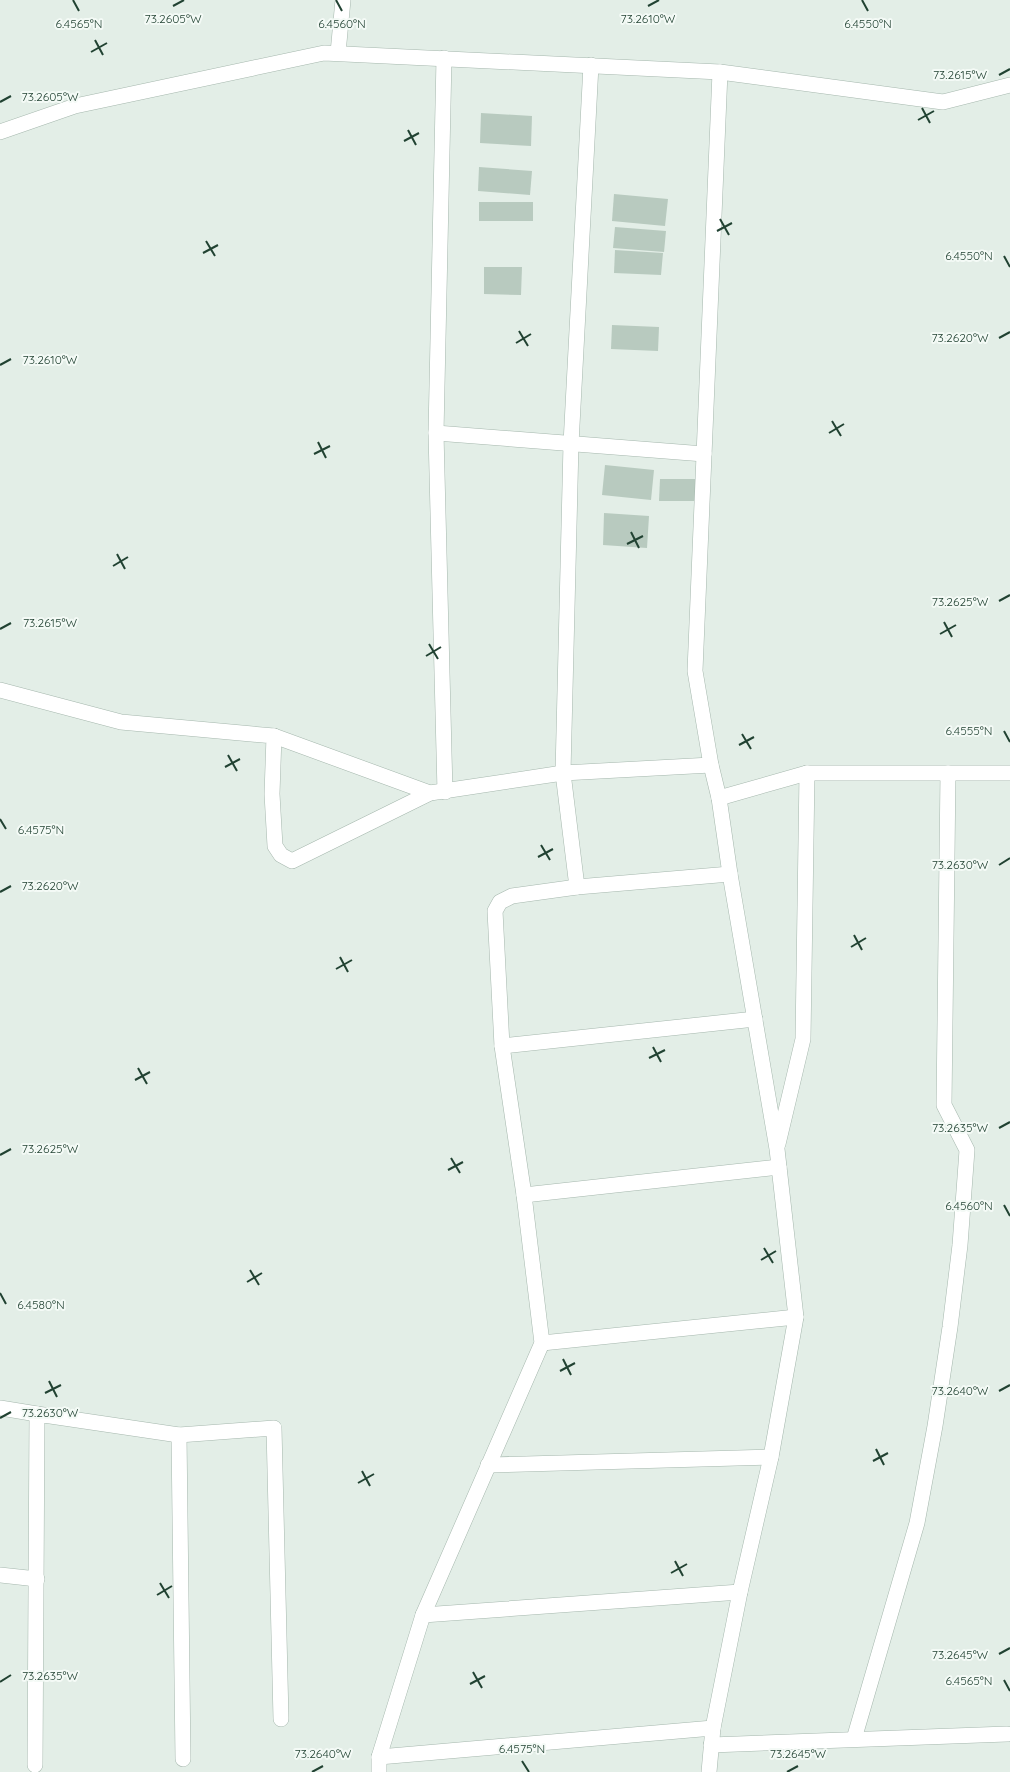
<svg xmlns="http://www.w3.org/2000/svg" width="1010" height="1772" font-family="Quicksand,sans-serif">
<rect width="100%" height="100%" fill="#e3eee7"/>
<!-- building -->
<g fill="#b8cabf">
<path d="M481,113L532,116L531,146L480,143Z"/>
<path d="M479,167L532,171L530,195L478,191Z"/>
<path d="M614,194L668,199L665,226L612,221Z"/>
<rect x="479" y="202" width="54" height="19"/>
<path d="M615,227L666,231L664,252L613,248Z"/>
<path d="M615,250L663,253L661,275L614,273Z"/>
<path d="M484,267H522L521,295L484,294Z"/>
<path d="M612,325L659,327L658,351L611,349Z"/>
<path d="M605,465L654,470L651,500L602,495Z"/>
<path d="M660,479H697V501H659Z"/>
<path d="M604,513L649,516L647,548L603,545Z"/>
</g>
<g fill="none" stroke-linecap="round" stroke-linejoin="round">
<defs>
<g id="minor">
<path d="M338,53L343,0"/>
<path d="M444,58L436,433L445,792"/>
<path d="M0,132L75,106L324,53L720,72L943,102L1010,85"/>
<path d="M436,433L704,454"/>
<path d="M0,690L121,722L274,736L272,794L275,846L281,855L292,861L430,793L563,773L711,765"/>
<path d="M274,736L430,793"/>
<path d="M719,798L807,773H1010"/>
<path d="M577,887L563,773L571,444L591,65"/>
<path d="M502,1046L755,1019"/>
<path d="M778,1144L803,1039L807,773"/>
<path d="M524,1195L779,1167"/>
<path d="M542,1343L796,1317"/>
<path d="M0,1408L37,1414"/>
<path d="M179,1435L183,1759"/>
<path d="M488,1465L771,1457"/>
<path d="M0,1575L37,1579"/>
<path d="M423,1615L740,1592"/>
<path d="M854,1739L917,1523L935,1426L950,1327L960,1245L967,1150L944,1105L948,773"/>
<path d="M711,1745L1007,1734"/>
<path d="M379,1757L713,1728"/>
<path d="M35,1765L37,1414L179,1435L274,1428L281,1719"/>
<path d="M379,1772V1757L423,1615L542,1343L524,1195L502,1046L495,911L500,902L512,896L577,887L730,874"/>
<path d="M709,1772L713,1728L740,1592L771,1457L796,1317L777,1149L730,874L719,798L711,765L695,671L720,72"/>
</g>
</defs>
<!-- minor casing -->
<use href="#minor" stroke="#a5b7ad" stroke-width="16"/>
<!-- minor -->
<use href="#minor" stroke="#fff" stroke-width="15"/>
</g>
<!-- ticks -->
<path fill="none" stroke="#214232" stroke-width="2" d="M73,0L79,11M336,0L342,11M862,0L868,11M173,6L184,0M648,6L659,0M95,40L103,55M91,52L107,43M999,75L1010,69M0,102L11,96M922,108L930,123M918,120L934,111M408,130L416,145M404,141L419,133M720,219L729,235M717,231L732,223M206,241L215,256M203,253L218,245M1004,256L1010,267M519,331L528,346M999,338L1010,332M516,343L531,334M0,365L11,359M832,421L841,436M829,433L844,424M318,442L326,458M314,454L330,446M631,532L639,548M627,544L643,536M117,554L125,569M113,566L128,557M999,601L1010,595M944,622L952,637M0,629L11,623M940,634L956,625M429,644L438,659M426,656L441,647M1004,731L1010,742M742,734L751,749M739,745L754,737M228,755L237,771M225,767L240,759M0,819L6,829M541,845L550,860M538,857L553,849M999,865L1010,858M0,892L11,886M854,935L862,950M851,947L866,938M340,957L348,972M336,969L352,960M653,1047L661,1062M649,1058L665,1050M138,1068L147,1084M135,1080L150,1072M999,1128L1010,1122M0,1155L11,1149M451,1158L460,1173M448,1170L463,1162M1004,1205L1010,1216M764,1248L773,1263M761,1260L776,1251M250,1270L259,1285M247,1282L262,1273M0,1293L6,1304M563,1359L571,1375M560,1371L575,1363M49,1381L57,1397M999,1391L1010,1385M45,1393L61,1385M0,1418L11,1412M876,1449L884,1465M873,1461L888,1453M362,1471L370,1486M358,1483L374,1474M675,1561L683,1576M671,1573L687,1564M160,1583L169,1598M157,1595L172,1586M999,1654L1010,1648M473,1672L482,1688M1004,1680L1010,1691M0,1682L11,1675M470,1684L485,1676M522,1761L529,1772M312,1772L323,1766M787,1772L798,1766"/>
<g font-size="12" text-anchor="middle" fill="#214232" stroke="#f4faf6" stroke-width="4" stroke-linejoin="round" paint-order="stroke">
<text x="648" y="23">73.2610°W</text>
<text x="173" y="23">73.2605°W</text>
<text x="79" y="28">6.4565°N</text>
<text x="342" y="28">6.4560°N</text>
<text x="868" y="28">6.4550°N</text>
<text x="960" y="79">73.2615°W</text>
<text x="50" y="101">73.2605°W</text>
<text x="969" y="260">6.4550°N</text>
<text x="960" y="342">73.2620°W</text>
<text x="50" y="364">73.2610°W</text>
<text x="960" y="606">73.2625°W</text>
<text x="50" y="627">73.2615°W</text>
<text x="969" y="735">6.4555°N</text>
<text x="41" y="834">6.4575°N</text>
<text x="960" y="869">73.2630°W</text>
<text x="50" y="890">73.2620°W</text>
<text x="960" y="1132">73.2635°W</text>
<text x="50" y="1153">73.2625°W</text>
<text x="969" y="1210">6.4560°N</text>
<text x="41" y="1309">6.4580°N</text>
<text x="960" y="1395">73.2640°W</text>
<text x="50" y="1417">73.2630°W</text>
<text x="960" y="1659">73.2645°W</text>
<text x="50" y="1680">73.2635°W</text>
<text x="969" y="1685">6.4565°N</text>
<text x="522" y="1753">6.4575°N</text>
<text x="323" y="1758">73.2640°W</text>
<text x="798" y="1758">73.2645°W</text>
</g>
</svg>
